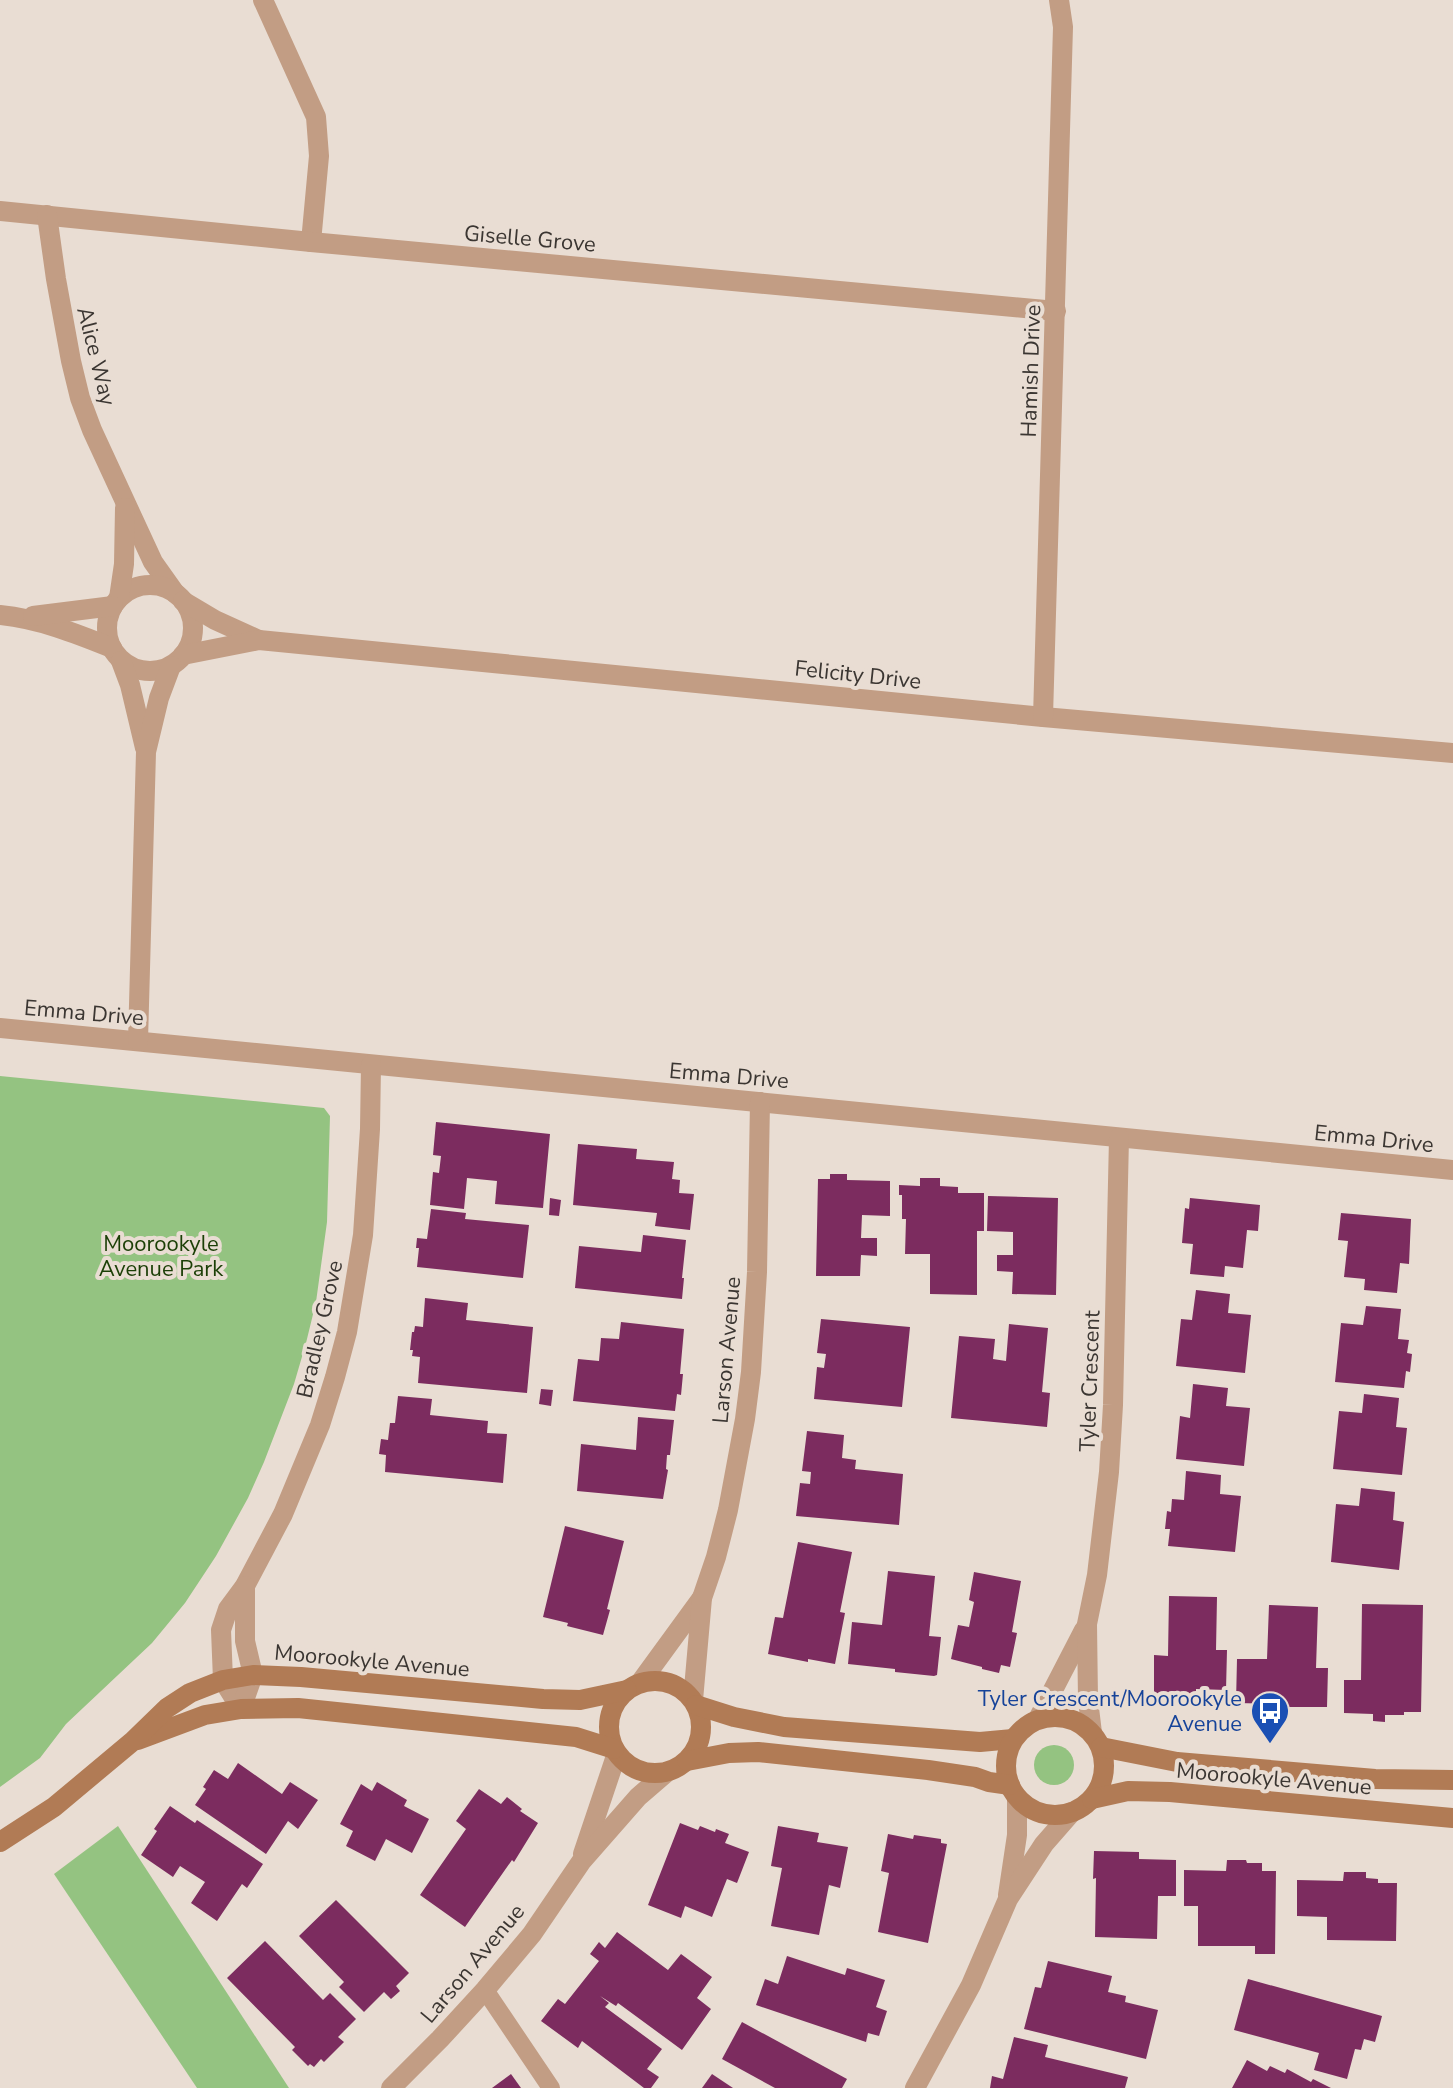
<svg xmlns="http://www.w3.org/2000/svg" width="1453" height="2088" font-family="'Nunito Sans',sans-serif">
<rect width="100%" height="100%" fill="#e9ddd3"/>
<!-- green -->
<g fill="#94c381">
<path d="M0,1076L324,1108L330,1116L327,1222L316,1302L306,1343L294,1384L264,1462L248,1498L216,1556L185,1603L152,1643L66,1724L40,1758L0,1787Z"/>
<circle cx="1054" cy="1765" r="20"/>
<path d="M118,1826L289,2088H197L54,1874Z"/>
</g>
<!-- building -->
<g fill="#7c2c5f">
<path d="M436,1122L550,1134L543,1208L495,1204L497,1181L467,1178L464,1209L430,1205L433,1172L439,1173L441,1156L433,1155Z"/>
<path d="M578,1144L637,1149L636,1159L674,1162L672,1179L680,1180L679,1193L694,1194L690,1230L655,1226L657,1213L573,1205Z"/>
<path d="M830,1174H847V1180L890,1181V1216L862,1215L861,1238H877V1256L861,1255L860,1276H816L818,1179H830Z"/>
<path d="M920,1178H940V1186L958,1187V1193H984V1231H977V1295L930,1294V1254H905L906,1219H902V1195H899V1185L920,1186Z"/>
<path d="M988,1196L1058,1198L1056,1295L1012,1294L1013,1272L997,1271V1255H1013V1232L987,1231Z"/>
<path d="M550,1198L561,1200L559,1216L549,1215Z"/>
<path d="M1190,1198L1260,1205L1258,1231L1247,1230L1243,1268L1225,1266L1224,1277L1190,1274L1193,1244L1182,1243L1185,1208L1189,1209Z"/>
<path d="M431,1209L466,1213L465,1219L529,1225L523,1278L417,1267L419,1248H416L417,1238L427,1239Z"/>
<path d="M1341,1213L1411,1219L1409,1264L1400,1263L1397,1293L1364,1290L1365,1279L1344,1277L1348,1241L1338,1240Z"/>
<path d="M643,1235L686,1240L682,1278H684L682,1299L575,1288L579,1246L641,1252Z"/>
<path d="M1196,1290L1230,1294L1228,1313L1251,1315L1245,1373L1176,1366L1181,1319L1192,1320Z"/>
<path d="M425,1298L468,1303L466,1320L533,1327L527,1393L418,1383L420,1357L412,1356L413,1350H410L412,1332H414L415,1326L423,1327Z"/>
<path d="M1366,1306L1401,1309L1398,1339L1409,1340L1407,1353L1412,1354L1410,1372L1406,1371L1404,1388L1335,1382L1341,1323L1363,1325Z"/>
<path d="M821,1319L910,1327L902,1407L814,1399L817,1367L824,1368L826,1354L817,1353Z"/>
<path d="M621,1322L684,1329L680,1374H683L681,1395L677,1394L675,1411L573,1401L578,1359L599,1361L601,1338L619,1339Z"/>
<path d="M1009,1324L1048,1328L1042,1392L1050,1393L1047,1427L951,1418L959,1336L995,1339L993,1359L1006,1361Z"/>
<path d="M1193,1384L1228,1388L1226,1406L1250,1408L1244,1466L1176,1459L1180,1416L1190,1418Z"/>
<path d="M541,1389L553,1390L551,1406L539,1404Z"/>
<path d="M1364,1394L1399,1398L1396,1427L1407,1428L1402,1475L1333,1469L1339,1411L1362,1413Z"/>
<path d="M398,1396L432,1399L430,1415L488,1421L487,1433L507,1434L503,1483L385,1472L386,1455L379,1454L381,1439L388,1440L390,1423H395Z"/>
<path d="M638,1417L674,1420L670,1455H667L666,1469L668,1470L663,1499L577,1491L581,1444L636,1450Z"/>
<path d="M807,1431L844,1435L842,1458L856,1460L855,1469L903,1474L899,1525L796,1516L800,1483L810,1484L811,1472L802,1471Z"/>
<path d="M1186,1471L1221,1475L1220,1494L1241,1496L1235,1552L1168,1546L1170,1529H1165L1167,1511L1171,1512L1172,1499L1184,1500Z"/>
<path d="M1361,1488L1395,1492L1393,1520L1404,1522L1399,1570L1331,1562L1336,1504L1359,1506Z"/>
<path d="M565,1526L624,1541L607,1609L610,1610L603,1635L567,1626L568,1623L543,1617Z"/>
<path d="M798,1542L852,1552L840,1612L845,1613L835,1664L808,1659V1662L768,1654L775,1617L783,1618Z"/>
<path d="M888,1571L935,1576L929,1636L941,1637L937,1675L934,1676L895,1672V1669L848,1664L852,1622L882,1625Z"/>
<path d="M974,1572L1021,1581L1012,1632L1017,1633L1010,1667L1001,1665L999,1673L982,1669V1667L951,1659L958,1625L969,1627L974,1602L969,1600Z"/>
<path d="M1169,1596L1217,1597L1216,1650H1227L1226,1690L1196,1689V1697H1154V1655L1168,1656Z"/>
<path d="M1362,1604L1423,1605L1421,1712H1404V1715H1385V1722L1373,1721V1714L1344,1713V1680H1361Z"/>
<path d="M1269,1605L1318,1607L1316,1668H1328L1327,1707H1286V1704L1236,1703L1237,1659H1267Z"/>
<path d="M238,1763L282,1794L290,1782L318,1800L298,1829L288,1821L266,1854L195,1805L206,1789L203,1787L214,1770L228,1779Z"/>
<path d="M377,1782L407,1800L404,1806L429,1819L412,1853L386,1839L375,1861L346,1846L353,1831L340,1824L361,1784L372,1791Z"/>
<path d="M479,1789L501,1804L507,1797L522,1809L520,1811L538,1823L514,1862L512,1860L465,1927L420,1895L466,1829L456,1821Z"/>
<path d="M170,1806L195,1823L197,1820L263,1864L247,1888L242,1884L217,1921L191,1903L205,1882L180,1866L173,1877L141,1855L157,1831L154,1829Z"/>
<path d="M680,1823L698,1830L700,1826L715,1832L716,1829L729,1834L725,1843L749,1852L737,1883L727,1879L712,1917L685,1906L681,1918L648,1905Z"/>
<path d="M778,1826L819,1833L817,1842L848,1847L840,1888L829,1885L819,1935L771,1926L782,1868L771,1866Z"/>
<path d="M888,1834L913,1839L914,1835L941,1839V1843L947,1844L928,1943L878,1932L889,1873L881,1871Z"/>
<path d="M1094,1851L1139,1852V1859L1176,1860V1896H1158L1157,1939L1095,1937L1096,1878L1093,1879Z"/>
<path d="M1227,1860H1246L1247,1863H1262V1871H1276L1275,1954H1255V1946H1198V1906H1184V1870L1226,1871Z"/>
<path d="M1344,1872H1366V1878L1378,1879V1883H1397L1396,1941L1327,1940V1917L1297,1916V1880L1343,1881Z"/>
<path d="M336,1900L409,1973L396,1986L400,1991L391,1999L384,1992L364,2012L339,1987L344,1982L299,1936Z"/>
<path d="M617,1932L668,1970L681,1954L712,1977L697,1998L711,2009L682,2050L618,2003L616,2006L600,1996L609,2003L605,2007L662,2049L647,2069L659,2077L651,2088H644L582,2041L578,2048L541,2021L558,1999L565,2004L599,1961L590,1954L599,1942L605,1948Z"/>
<path d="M265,1941L323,2000L330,1993L356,2019L338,2037L344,2042L324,2062L321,2059L314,2067L310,2064L308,2066L292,2050L295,2047L227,1978Z"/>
<path d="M787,1956L845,1975L847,1968L885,1980L876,2007L887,2011L879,2036L868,2033L866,2042L756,2005L765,1979L778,1984Z"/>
<path d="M1048,1961L1112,1976L1108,1992L1126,1996L1125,2002L1158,2010L1146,2059L1024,2029L1035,1987L1041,1988Z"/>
<path d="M1248,1979L1382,2016L1375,2042L1364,2039L1361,2050L1355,2049L1347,2079L1314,2070L1319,2053L1234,2030Z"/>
<path d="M742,2022L847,2079L842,2088H775L722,2059Z"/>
<path d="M1014,2037L1048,2045L1045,2057L1128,2077L1125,2088H990L992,2076L1003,2079Z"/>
<path d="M1247,2060L1267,2071L1270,2066L1285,2073L1287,2069L1311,2082L1313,2079L1331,2088H1232Z"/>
<path d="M511,2074L521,2088H492Z"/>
<path d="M712,2074L733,2088H702Z"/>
</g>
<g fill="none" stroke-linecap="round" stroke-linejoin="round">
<!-- lane -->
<path stroke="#c29d84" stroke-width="18" d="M485,1990L551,2088"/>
<!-- street -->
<g stroke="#c29d84" stroke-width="20">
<path d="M263,0L316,117L319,156L311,242"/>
<path d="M0,211L311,242L1056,311"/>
<path d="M47,215L56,279L71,361L80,398L92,430L153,562L175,593"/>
<circle cx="150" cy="628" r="43"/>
<path d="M119,598L124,564L125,508"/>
<path d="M183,601L215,620L259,640"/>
<path d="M0,615C39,619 75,633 112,648"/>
<path d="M33,616L113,606"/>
<path d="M183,655L259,640L1043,717L1453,753"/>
<path d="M121,661L130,685L145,748"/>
<path d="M1043,717L1063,27L1059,0"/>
<path d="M0,1028L1453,1170"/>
<path d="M138,1041L146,752L159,698L171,666"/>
<path d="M640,1683L702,1598"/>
<path d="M693,1700L702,1598L716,1557L728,1510L745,1419L751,1372L757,1272L760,1102"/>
<path d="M241,1709L223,1680L221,1630L228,1609L245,1586L283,1514L320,1425L335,1377L347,1332L363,1235L370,1129L371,1065"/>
<path d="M241,1709L253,1675L245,1641V1586"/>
<path d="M1038,1719L1084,1630"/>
<path d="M1092,1733L1088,1700L1087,1624L1097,1575L1109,1472L1113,1405L1119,1138"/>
<path d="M583,1854L617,1753"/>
<path d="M1008,1895L1017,1835V1797"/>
<path d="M391,2088L440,2039L485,1990L532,1934L581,1862L638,1797L667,1772"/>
<path d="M915,2088L971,1985L1008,1899L1044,1844L1072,1812"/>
</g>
<!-- secondary -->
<g stroke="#b17b55" stroke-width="20">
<circle cx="655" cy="1727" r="46"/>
<path d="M696,1705L734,1717L784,1727L980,1742L1013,1739"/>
<circle cx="1055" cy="1766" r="49"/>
<path d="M138,1740L205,1715L241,1709L298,1708L576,1737L614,1749"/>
<path d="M1101,1747L1177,1762L1375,1779L1453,1780"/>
<path d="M687,1761L729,1753L758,1752L928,1770L975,1777L989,1782L1010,1785"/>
<path d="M1092,1799L1128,1791L1170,1792L1453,1818"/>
<path d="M0,1842L54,1807L133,1741L167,1708L190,1693L223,1680L253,1675L301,1677L543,1699L580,1700L627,1690"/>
</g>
</g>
<!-- icons -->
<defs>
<symbol id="bus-pin" viewBox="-11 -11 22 30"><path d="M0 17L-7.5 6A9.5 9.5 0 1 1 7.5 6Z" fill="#1a4fb4" stroke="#e9ddd3"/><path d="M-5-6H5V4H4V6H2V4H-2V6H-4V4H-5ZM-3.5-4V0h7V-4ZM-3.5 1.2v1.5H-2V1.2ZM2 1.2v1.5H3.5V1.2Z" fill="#fff"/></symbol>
</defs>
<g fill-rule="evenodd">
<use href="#bus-pin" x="1248" y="1689" width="44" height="60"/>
</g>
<g text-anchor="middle" stroke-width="8" stroke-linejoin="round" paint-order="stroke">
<!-- street labels -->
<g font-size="22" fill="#3b3632" stroke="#e9ddd3">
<text transform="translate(530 238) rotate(5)" y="8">Giselle Grove</text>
<text transform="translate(97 356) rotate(76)" y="8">Alice Way</text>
<text transform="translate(1030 371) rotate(-88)" y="8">Hamish Drive</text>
<text transform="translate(858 674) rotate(6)" y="8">Felicity Drive</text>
<text transform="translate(84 1012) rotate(5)" y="8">Emma Drive</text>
<text transform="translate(729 1075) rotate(5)" y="8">Emma Drive</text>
<text transform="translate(1374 1138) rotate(6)" y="8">Emma Drive</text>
<text transform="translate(319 1329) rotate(-77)" y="8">Bradley Grove</text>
<text transform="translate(726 1350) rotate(-85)" y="8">Larson Avenue</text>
<text transform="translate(1089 1381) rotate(-88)" y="8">Tyler Crescent</text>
<text transform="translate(372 1660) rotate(5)" y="8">Moorookyle Avenue</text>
<text transform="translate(1274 1778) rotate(5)" y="8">Moorookyle Avenue</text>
<text transform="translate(472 1963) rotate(-50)" y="8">Larson Avenue</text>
</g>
<!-- park labels -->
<g font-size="22" fill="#1b3f06" stroke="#e9ddd3">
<text x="161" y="1251">Moorookyle<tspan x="161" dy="25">Avenue Park</tspan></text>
</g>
<!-- transit labels -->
<g font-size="22" fill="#164399" stroke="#e9ddd3" text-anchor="end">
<text x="1242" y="1706">Tyler Crescent/Moorookyle<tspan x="1242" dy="25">Avenue</tspan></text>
</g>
</g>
</svg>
